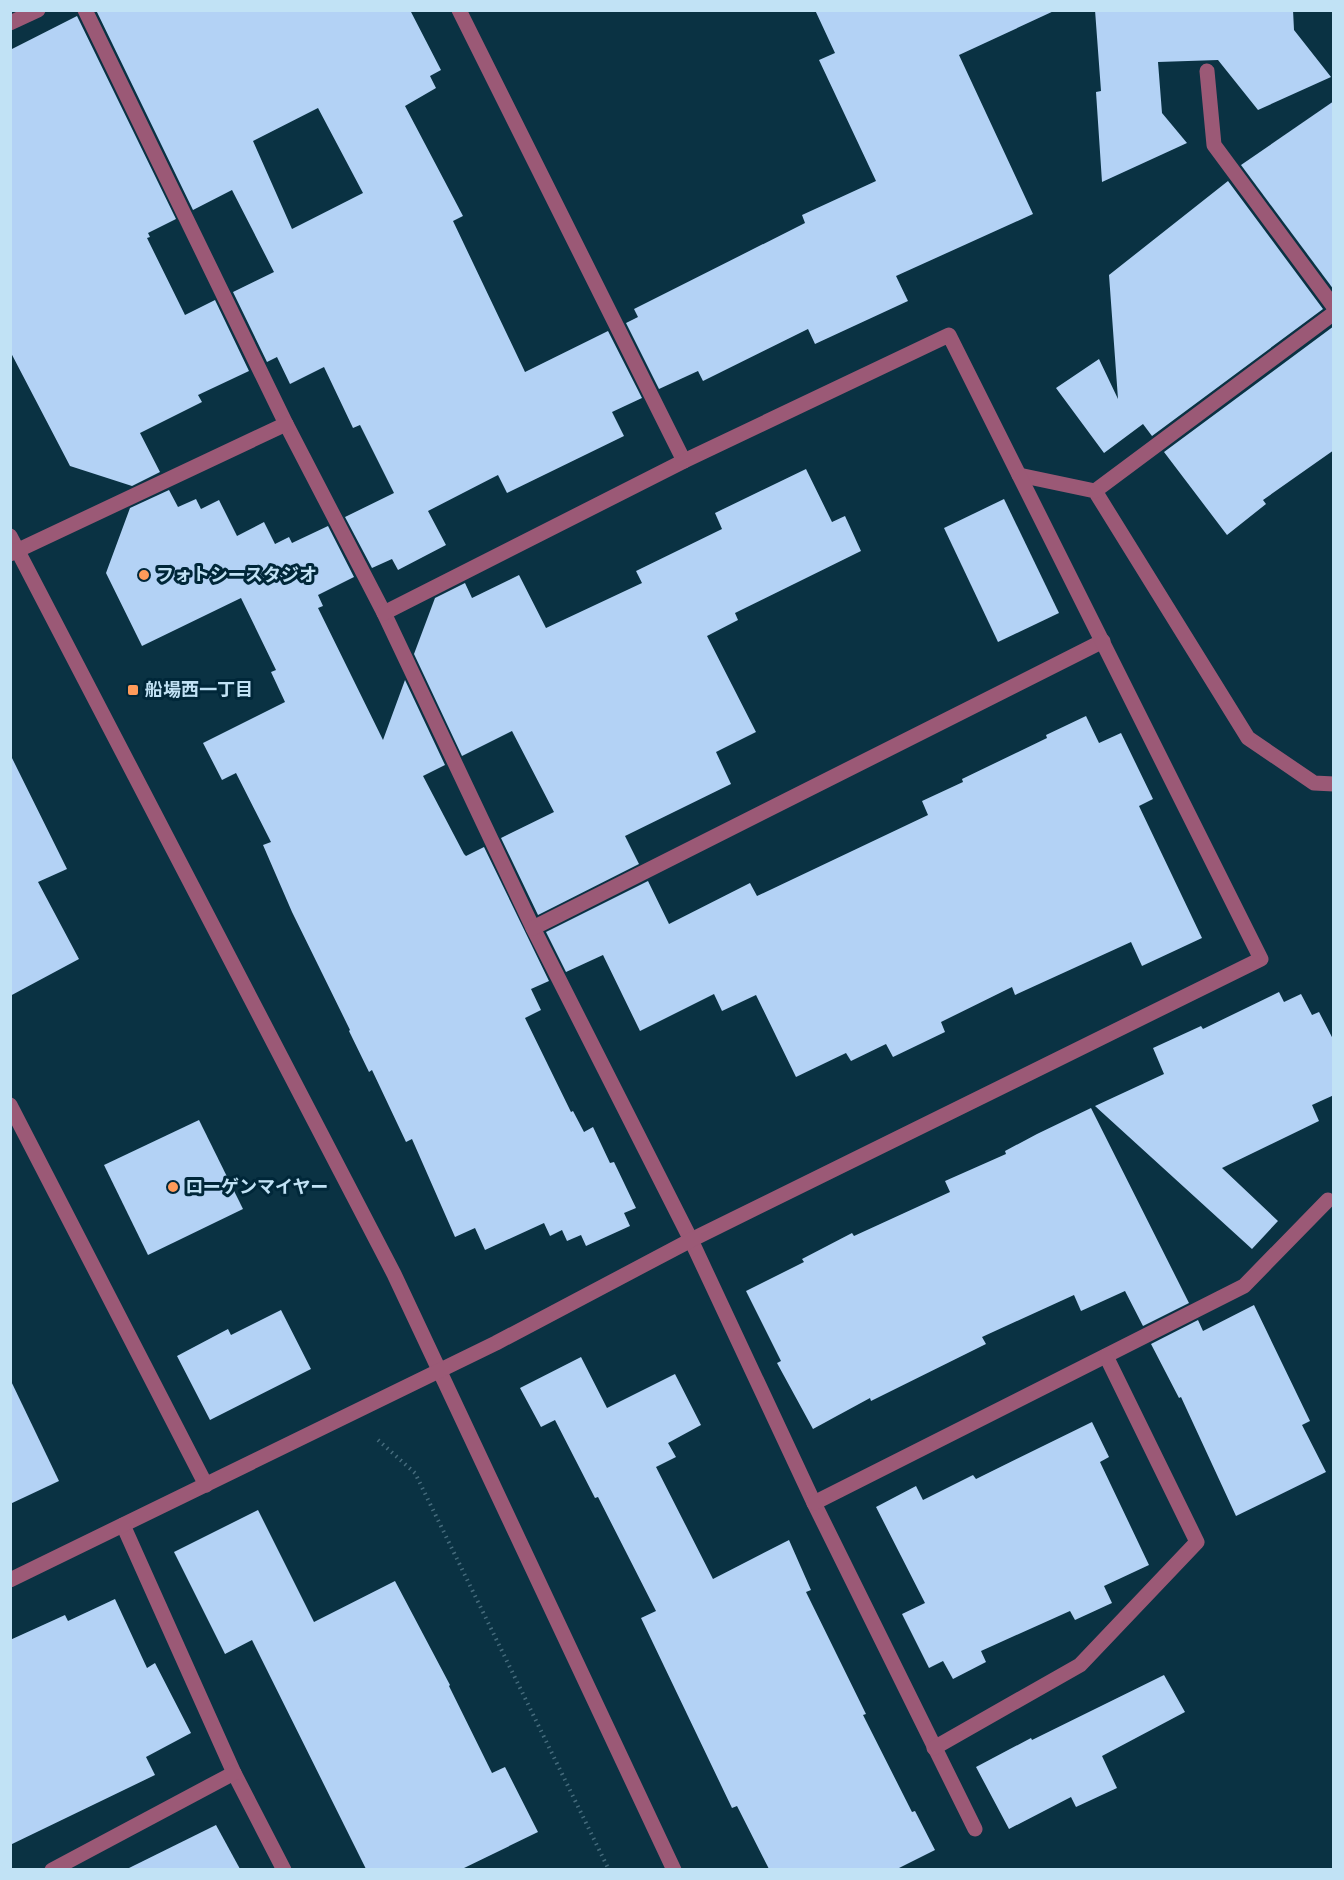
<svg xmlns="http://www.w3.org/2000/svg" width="1344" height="1880" font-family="'IBM Plex Sans','Noto Sans JP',sans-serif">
<rect width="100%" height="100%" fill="#0a3243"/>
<!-- building -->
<g fill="#b3d2f5" fill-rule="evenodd">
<path d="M96,10H410L441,70L430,76L436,88L405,106L463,216L453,221L525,372L608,331L642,398L612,412L624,436L507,493L498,475L428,511L446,545L398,570L392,559L372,568L345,517L394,493L360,425L353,428L324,367L290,384L277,357L267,362L233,292L274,272L232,190L193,210ZM318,108L363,193L292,229L253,141Z"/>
<path d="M815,10H1056L959,55L1033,214L896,276L908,301L815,344L808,329L703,381L698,371L659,389L626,323L638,317L634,309L805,223L802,215L876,181L819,60L835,53Z"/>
<path d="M1095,10H1293L1294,30L1331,77L1258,110L1218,60L1158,62L1162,113L1187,143L1102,182L1096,92L1101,91Z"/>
<path d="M77,16L176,219L148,233L150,237L147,238L185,315L215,300L249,371L198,395L202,402L140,433L160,472L132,486L70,466L10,351V50Z"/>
<path d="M1334,101V290L1241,165Z"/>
<path d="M1228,181L1323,309L1152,436L1143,424L1104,453L1056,388L1099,359L1118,399L1109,275Z"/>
<path d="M1334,326V450L1263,500L1266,504L1227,535L1164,452Z"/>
<path d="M806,469L832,522L845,516L861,551L735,613L738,620L707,636L756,732L716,752L731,784L625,836L639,864L538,915L501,838L554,812L512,731L462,756L414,654L435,598L465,583L472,598L519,575L546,628L642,583L636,571L722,529L715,513Z"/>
<path d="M169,490L178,507L196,499L201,509L219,500L237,536L264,522L275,544L289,537L292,543L328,526L354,577L318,595L323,606L318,608L383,740L405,680L445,765L423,776L464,854L466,856L484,847L549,981L531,989L541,1010L525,1018L571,1112L573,1111L584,1132L593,1127L610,1163L614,1162L636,1208L624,1213L630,1226L586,1246L581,1235L567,1241L562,1230L550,1236L544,1223L485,1250L475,1228L455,1237L412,1139L406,1142L372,1070L369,1072L349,1031L350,1030L292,912L263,845L271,842L236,773L222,780L203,743L285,702L271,672L276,670L241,598L142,646L106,573L130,508Z"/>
<path d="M1004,499L1059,613L998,642L944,528Z"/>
<path d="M1086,716L1099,743L1121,733L1153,799L1139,806L1202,938L1142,966L1131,942L1015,995L1012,987L941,1022L945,1032L893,1057L886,1044L851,1061L846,1053L796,1077L756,995L722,1011L714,994L640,1031L603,955L566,972L546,932L648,881L669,924L750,883L757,896L928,815L922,801L963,782L962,779L1047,738L1046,735Z"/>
<path d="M10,754L67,869L38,882L79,959L10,996Z"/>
<path d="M1279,992L1284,1002L1301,994L1312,1015L1319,1012L1334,1041V1095L1312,1105L1319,1121L1222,1168L1278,1221L1252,1249L1095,1106L1164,1074L1153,1048L1201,1026L1203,1029Z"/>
<path d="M1091,1108L1189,1303L1143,1326L1125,1291L1081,1311L1074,1295L982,1337L986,1344L871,1401L870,1398L813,1429L777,1363L781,1361L746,1291L804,1262L802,1259L852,1233L854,1236L950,1192L945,1181L1006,1154L1005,1151L1037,1134Z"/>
<path d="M199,1120L243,1209L148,1255L104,1165Z"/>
<path d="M1254,1305L1310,1421L1302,1425L1326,1472L1236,1516L1181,1397L1179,1398L1151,1344L1198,1320L1203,1331Z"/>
<path d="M281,1310L311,1369L210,1420L177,1356L228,1329L231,1335Z"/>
<path d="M581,1357L607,1408L675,1374L701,1425L668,1443L676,1457L656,1467L713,1579L789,1540L811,1590L806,1592L866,1714L863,1715L912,1812L915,1811L935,1850L897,1869H769L737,1806L732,1808L641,1618L656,1611L598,1497L595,1498L555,1420L541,1427L520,1388Z"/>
<path d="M10,1379L59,1481L10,1504Z"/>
<path d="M1092,1422L1109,1457L1100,1462L1149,1565L1104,1586L1112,1603L1075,1620L1070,1611L981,1651L986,1662L953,1679L943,1661L929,1668L902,1614L925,1603L876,1507L916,1486L923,1500L973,1475L976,1479Z"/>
<path d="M258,1510L314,1622L395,1581L450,1685L449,1686L492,1773L505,1767L538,1832L462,1869H366L252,1640L225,1654L174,1552Z"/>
<path d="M115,1599L147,1668L155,1663L191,1733L146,1757L155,1775L10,1845V1640L65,1615L68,1621Z"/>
<path d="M1164,1675L1185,1712L1102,1756L1117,1788L1076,1807L1071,1797L1009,1829L976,1767L1031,1738L1032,1740Z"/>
<path d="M216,1825L240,1869H127Z"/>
</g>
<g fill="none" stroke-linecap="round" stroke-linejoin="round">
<!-- path -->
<path stroke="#456b7c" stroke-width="4" stroke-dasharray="1.5 4.5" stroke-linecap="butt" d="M378,1440L415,1473L609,1870"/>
<!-- minor -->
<g stroke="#9b5976" stroke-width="15">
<path d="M85,10L286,424L384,613L533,928L691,1240L814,1503L975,1829"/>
<path d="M459,10L684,461"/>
<path d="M10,23L38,10"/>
<path d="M1207,71L1214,145L1334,307"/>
<path d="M1019,475L1095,491L1248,738L1314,783L1334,784"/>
<path d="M1095,491L1334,313"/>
<path d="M10,536L394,1274L674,1870"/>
<path d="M10,554L286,424"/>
<path d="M533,928L1103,641"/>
<path d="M10,1105L206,1485"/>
<path d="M814,1503L1244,1286L1328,1200"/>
<path d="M123,1525L234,1773L284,1870"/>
<path d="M10,1580L496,1343L691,1240L1261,959L949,335L684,461L384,613"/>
<path d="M934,1748L1080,1665L1197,1542L1106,1356"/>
<path d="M52,1870L234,1773"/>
</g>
</g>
<!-- markers -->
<g fill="#ff9b5a" stroke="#002739" stroke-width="2">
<circle cx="144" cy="575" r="6"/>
<rect x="127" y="684" width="12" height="12" rx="3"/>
<circle cx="173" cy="1187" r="6"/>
</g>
<g text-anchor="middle" stroke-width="6" stroke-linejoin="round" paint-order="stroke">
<!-- poi labels -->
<g font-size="18" font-weight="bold" fill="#c1e2f5" stroke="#002739" text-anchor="start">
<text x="156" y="581">フォトシースタジオ</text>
<text x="145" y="696">船場西一丁目</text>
<text x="185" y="1193">ローゲンマイヤー</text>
</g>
</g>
<!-- border -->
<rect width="1344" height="1880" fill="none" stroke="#c1e2f5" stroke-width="24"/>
</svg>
